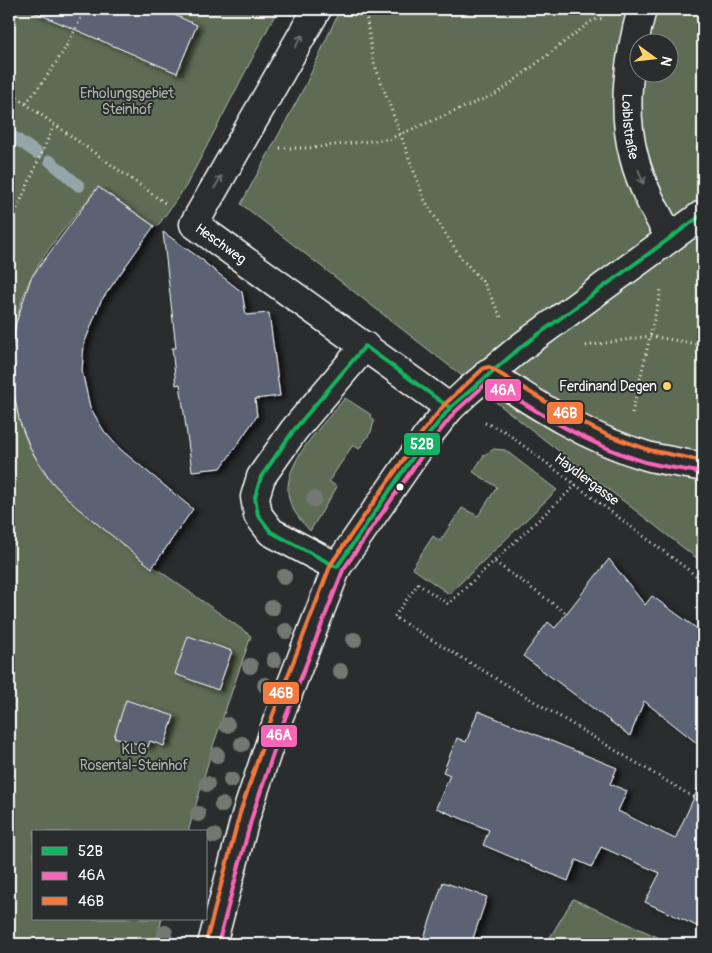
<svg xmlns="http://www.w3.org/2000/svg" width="712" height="953" font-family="Pangolin,sans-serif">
<defs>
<filter id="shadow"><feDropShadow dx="5.5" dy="3" stdDeviation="2.5" flood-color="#0009"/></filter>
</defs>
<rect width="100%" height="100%" fill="#2a2d2e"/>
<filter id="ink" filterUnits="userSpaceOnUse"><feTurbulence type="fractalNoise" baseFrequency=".02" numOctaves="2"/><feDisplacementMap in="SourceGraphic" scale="10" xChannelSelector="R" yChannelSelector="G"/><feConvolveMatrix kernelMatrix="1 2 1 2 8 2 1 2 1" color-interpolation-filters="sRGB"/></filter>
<g filter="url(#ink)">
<!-- green -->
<g fill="#5e6c54" stroke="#aeb6aa" fill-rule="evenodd">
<path d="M9,9H278L186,186L157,227L98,187C76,215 47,247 31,278C17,307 10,342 12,374C14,412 26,452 52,482C68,501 88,516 108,532C154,569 204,601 251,636L213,746L188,832H34V919H162L155,944H9Z"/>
<path d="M340,9H703V563L241,204L306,84ZM640,42H670V72H640Z"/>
<path d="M345,398L370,414L374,422L371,432L359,449L353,445L329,481L337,487L310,531C301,521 292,511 289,499C280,464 325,423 345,398Z"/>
<path d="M494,449L505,450L557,490L449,594L412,568L433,536L440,541L462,508L478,516L497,487L473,472L484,455Z"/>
<path d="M573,899L673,944H546Z"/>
</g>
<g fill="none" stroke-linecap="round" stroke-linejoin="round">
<!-- stream -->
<g stroke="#94a6a9" stroke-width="12">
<path d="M9,134L37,153"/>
<path d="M50,161L79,186"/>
</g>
</g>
<!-- building -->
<g fill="#5a6273" stroke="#fff" filter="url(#shadow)">
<path d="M27,9H161L197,25L177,73Z"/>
<path d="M98,187L154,226L101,301L84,344L82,371L90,407L104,431L120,449L193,509L152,568L75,506L51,481L31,450L19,420L13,387L11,355L16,323L31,278Z"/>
<path d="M163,232L204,261L205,263L242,292L246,315L269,313L280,396L255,399L257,416L221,468L192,471L180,384L176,385L172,348H176Z"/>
<path d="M609,559L645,605L652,596L703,633V748L644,701L630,736L523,656L548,622L555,628Z"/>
<path d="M188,636L232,651L218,690L175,674Z"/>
<path d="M126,700L174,716L164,746L150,741L148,747L114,737Z"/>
<path d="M478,711L617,768L610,784L627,791L618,811L675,839L703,778V929L645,902L660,873L601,847L592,867L576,860L568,881L483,845L489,830L436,808L450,775L443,772L457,738L466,742Z"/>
<path d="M443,882L487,897L471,944H422Z"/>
</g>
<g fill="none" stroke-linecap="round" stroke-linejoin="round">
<defs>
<g id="minor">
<path id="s1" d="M317,9L194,224L450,408"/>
<path id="s2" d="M642,9C629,57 621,108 634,157C641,186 656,212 670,238"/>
<path d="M488,373C538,406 588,439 647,456C665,461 685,463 703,467"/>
<path d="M337,567L271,532L258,515L255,497L261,477L294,430L365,346"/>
<path d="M212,944L246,815L278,719L337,567L426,438L450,408L468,391L521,347L703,214"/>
</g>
</defs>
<!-- minor casing -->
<use href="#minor" stroke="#fff" stroke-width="31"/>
<!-- path -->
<g stroke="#fff" stroke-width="3" stroke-dasharray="1 4" stroke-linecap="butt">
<path d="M365,9L373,60L425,201L461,258L484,283L501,317"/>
<path d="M9,92L165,203"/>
<path d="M26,103C51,73 69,45 85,9"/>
<path d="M280,148H307L389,139L498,93L593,20L604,18"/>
<path d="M9,227L55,123"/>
<path d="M586,346L650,336L703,345"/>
<path d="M632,413L661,290"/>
<path d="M485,423L504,431L703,581"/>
<path d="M576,485L448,604L418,584L394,617L703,803"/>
<path d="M495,562L566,613"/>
</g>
<!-- minor -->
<use href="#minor" stroke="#2a2d2e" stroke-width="28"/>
<defs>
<g id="bus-1">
<path d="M365,346L450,408L426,438L337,567L271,532L258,515L255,497L261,477L294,430Z"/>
<path d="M450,408L521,347L703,214"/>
</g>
<path id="bus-2" d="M218,944L252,817L284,721L343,570L431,442L455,412L489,381C538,413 588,445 645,462C664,467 683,469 702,473"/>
<path id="bus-3" d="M206,942L240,813L272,717L331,564L421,434L445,404L484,368L489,367L567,415L607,435L649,450L703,461"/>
</defs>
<!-- bus-1 casing -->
<use href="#bus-1" stroke="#2a2d2e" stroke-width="8"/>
<!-- bus-2 casing -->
<use href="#bus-2" stroke="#2a2d2e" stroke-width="8"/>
<!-- bus-3 casing -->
<use href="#bus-3" stroke="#2a2d2e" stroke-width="8"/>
<!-- bus-1 -->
<use href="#bus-1" stroke="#13b361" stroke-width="4"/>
<!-- bus-2 -->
<use href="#bus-2" stroke="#fa66b7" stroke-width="4"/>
<!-- bus-3 -->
<use href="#bus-3" stroke="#f6793e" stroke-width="4"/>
</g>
<!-- trees -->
<g fill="#737872">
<circle cx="314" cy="499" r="8"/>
<circle cx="284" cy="577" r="8"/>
<circle cx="272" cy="608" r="8"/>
<circle cx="286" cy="631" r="8"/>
<circle cx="354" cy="640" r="8"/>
<circle cx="274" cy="660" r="8"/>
<circle cx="250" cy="666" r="8"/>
<circle cx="340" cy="671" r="8"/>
<circle cx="265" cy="685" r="8"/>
<circle cx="227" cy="725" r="8"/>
<circle cx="242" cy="744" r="8"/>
<circle cx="217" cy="755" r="8"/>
<circle cx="231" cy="780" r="8"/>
<circle cx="207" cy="784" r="8"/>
<circle cx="222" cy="805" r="8"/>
<circle cx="198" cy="814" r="8"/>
<circle cx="214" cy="836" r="8"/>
<circle cx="165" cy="933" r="8"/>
</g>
<!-- one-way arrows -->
<defs><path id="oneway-shaft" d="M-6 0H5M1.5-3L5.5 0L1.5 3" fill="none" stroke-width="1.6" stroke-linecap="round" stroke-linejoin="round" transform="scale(1.25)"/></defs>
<g stroke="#6a6c6d">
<use href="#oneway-shaft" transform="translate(299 41) rotate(-60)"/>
<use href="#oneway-shaft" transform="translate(641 177) rotate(70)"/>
<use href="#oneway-shaft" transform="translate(218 182) rotate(-60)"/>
</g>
</g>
<!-- markers -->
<circle fill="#ffd166" stroke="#2a2d2e" stroke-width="2" cx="667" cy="386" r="5"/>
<circle fill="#fff" stroke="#2a2d2e" stroke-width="2" cx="400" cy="487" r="4.5"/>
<g text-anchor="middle" stroke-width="4" stroke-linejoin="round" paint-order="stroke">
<!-- park labels -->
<g font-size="14" fill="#aeb6aa" stroke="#2a2d2e">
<text x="127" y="98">Erholungsgebiet<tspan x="127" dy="16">Steinhof</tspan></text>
<text x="134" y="754">KLG<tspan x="134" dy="16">Rosental-Steinhof</tspan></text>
</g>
<!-- street labels -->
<g font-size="14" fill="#fff" stroke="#2a2d2e">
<text dy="5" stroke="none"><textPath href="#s2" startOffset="119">Loiblstraße</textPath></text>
<text dy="5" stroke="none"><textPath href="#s1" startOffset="281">Heschweg</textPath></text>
<text transform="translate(587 479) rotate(37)" y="5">Haydlergasse</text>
</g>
<!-- poi labels -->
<g font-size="14" fill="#fff" stroke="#2a2d2e" text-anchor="end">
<text x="657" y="391">Ferdinand Degen</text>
</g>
</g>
<g stroke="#2a2d2e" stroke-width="2">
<rect x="484" y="378" width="38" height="24" rx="5" fill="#fa66b7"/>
<rect x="546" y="401" width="38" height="24" rx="5" fill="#f6793e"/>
<rect x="403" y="432" width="38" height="24" rx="5" fill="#13b361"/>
<rect x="262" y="681" width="38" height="24" rx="5" fill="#f6793e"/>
<rect x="260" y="724" width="38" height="24" rx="5" fill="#fa66b7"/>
</g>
<g font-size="14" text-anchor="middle" font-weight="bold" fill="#fff">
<text x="503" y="395">46A</text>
<text x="565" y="418">46B</text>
<text x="422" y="449">52B</text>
<text x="281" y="698">46B</text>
<text x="279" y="740">46A</text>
</g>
<!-- margin -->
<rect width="712" height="953" fill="none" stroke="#2a2d2e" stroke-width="30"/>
<rect x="15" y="15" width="682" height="923" fill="none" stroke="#fff" stroke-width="2" filter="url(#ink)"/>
<!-- legend -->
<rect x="32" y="830" width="175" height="90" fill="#2a2d2e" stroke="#7f8182"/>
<rect x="42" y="847" width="25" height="8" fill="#13b361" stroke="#7f8182"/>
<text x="78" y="856" font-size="15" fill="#ffffff">52B</text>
<rect x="42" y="872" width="25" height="8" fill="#fa66b7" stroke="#7f8182"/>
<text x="78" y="880" font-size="15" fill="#ffffff">46A</text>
<rect x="42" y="897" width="25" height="8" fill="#f6793e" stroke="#7f8182"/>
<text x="78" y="906" font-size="15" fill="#ffffff">46B</text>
<!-- north arrow -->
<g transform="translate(654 58) rotate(105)"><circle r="24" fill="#2a2d2e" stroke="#7f8182"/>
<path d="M0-4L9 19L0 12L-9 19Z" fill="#ffd166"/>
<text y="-8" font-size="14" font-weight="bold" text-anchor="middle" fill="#ffffff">N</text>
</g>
</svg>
